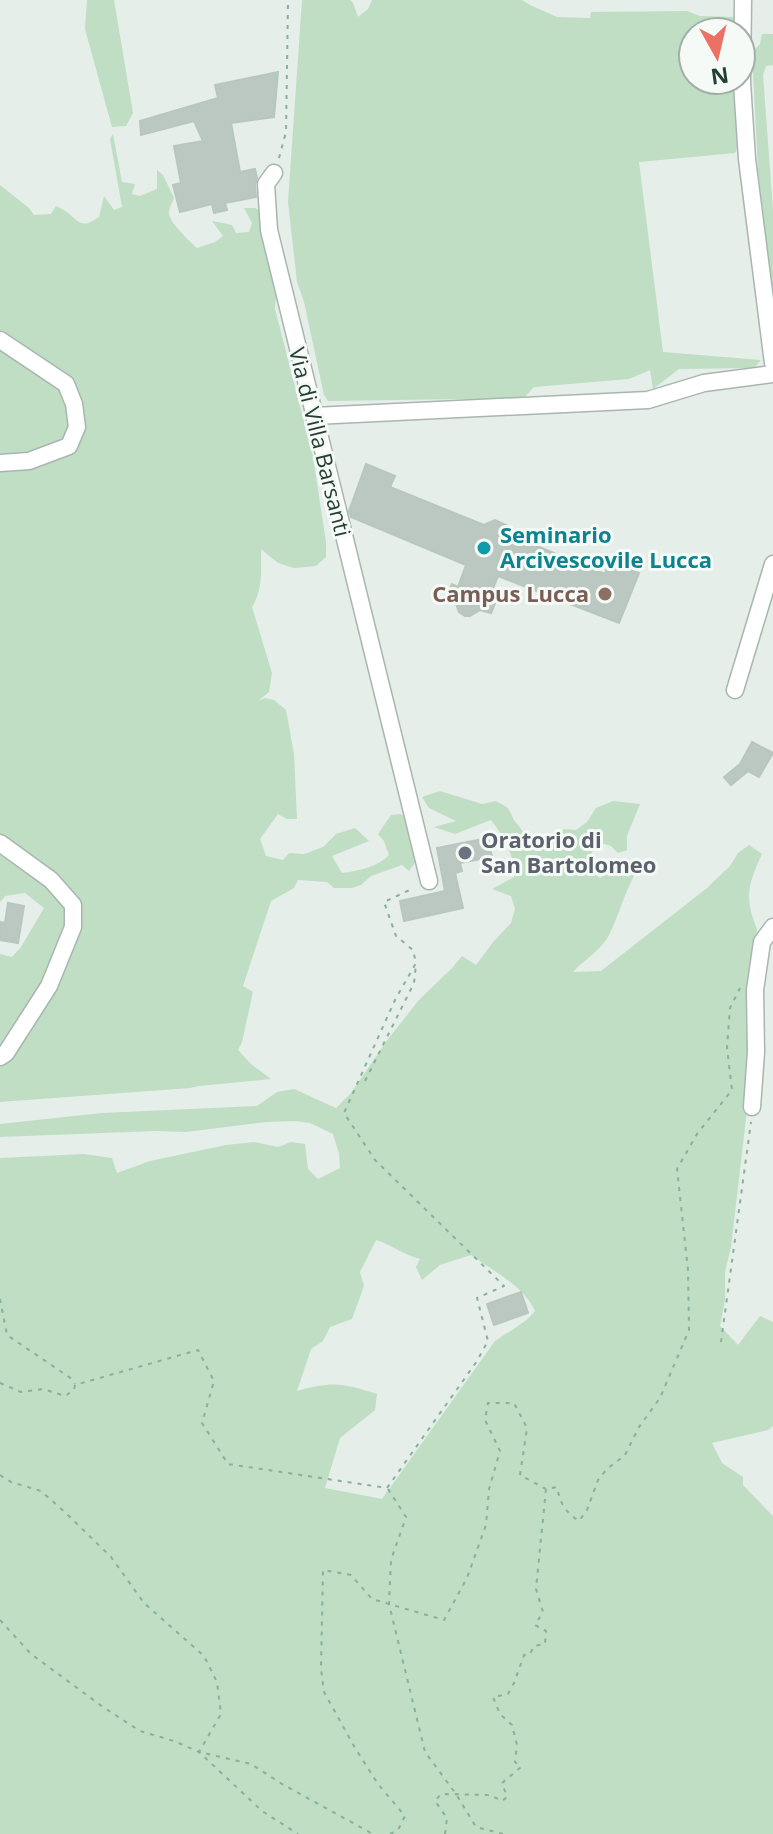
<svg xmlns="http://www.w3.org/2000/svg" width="773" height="1834" font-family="'Open Sans',sans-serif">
<rect width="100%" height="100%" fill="#e5eee9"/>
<!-- green -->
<g fill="#bfdec3" fill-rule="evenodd">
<path d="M87,0H114L133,113L126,126L112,127L85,29Z"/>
<path d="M302,0H350L353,3L358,17L368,9L372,0H522L530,5L557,17L590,18L591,12L687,11L700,16L737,17L738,32H693V80H739L741,140L735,153L639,162L663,352L761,360L754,368L679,369L653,389L650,370L629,379L534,387L524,398L328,401L324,395L304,302L297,282L288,202Z"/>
<path d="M762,34H773V65L766,66L763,75L773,210V294L758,170L752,52L760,44Z"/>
<path d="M113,134L122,182L135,184L132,194L140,196L157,189V170L163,175L174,198C172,204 167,211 170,217C173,225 190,242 197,248L215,242L223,236L212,221L232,225L236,233L249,232L252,223L244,208H255L263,212L282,304L276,296L275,309L313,457L326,542V557L316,566L294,568L278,563L261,549C261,570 263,589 252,607L272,673L269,692L258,701L265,698L274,700L286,710L294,754L297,819H287L278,814L260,839L266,856L283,860L289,853L304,854L323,847L336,834L355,828L369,841L332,856L342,873C358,871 378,867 389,855L384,841L378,834L391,815L401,814L409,820L419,857L409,871L402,865L371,876L361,885L352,888H334L327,882L298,880L294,888L271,901L243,986L253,992L242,1042L238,1050L251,1064L271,1079L199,1086L190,1088L0,1102V954L12,957L21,947L44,908L25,893L5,896L0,902V185L29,208L34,215L51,214L56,206C60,208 65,210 68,213C81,224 83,228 99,217L104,196L114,210L122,207L110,139Z"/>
<path d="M440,791L482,804L496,801L508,808L514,820L532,843L546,842L564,829L576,830L587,822L596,808L613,801L640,804L627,836V850L618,853L611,846L598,842L591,854L592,873L600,878L611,870L635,874C624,894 619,915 609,935C601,950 584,960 573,972L601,971L707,888L730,866L738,853L749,845L762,854C748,884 744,898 757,929L749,1093L731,1247L725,1272V1300L720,1326L738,1345L760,1316L773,1322V1426L768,1430L712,1443L722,1463L743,1477V1485L773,1516V1834H0V1158L84,1154L112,1158L117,1173L150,1161L226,1145L254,1142L278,1147L291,1142L305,1144L308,1169L318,1179L340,1168L339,1154L333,1134L310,1123L295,1121L266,1122L186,1132L155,1131L0,1137V1124L102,1113L257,1106L277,1092L294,1089L336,1108L351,1093L388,1039L419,1000L453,967L462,956L476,965L494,941L511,923L515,909L511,896L492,889L514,877C516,857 503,835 491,820L455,834L434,827L456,821L429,808L422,797ZM376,1240C392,1245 404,1255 420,1259L416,1267L422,1280L440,1265L471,1255C494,1272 523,1285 535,1311C525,1324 509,1331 495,1341L382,1499L325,1488L340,1438L375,1410L377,1394C342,1383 333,1381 297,1391L311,1349L323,1341L330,1327L352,1319L364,1286L360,1272Z"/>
</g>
<!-- building -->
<g fill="#bbc8c1" stroke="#b8c7be" stroke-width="2">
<path d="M278,72L274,117L231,123L240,172L255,169L257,178L255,185L256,197L225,203L227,210L214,213L212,204L180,212L173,185L181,183L174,146L203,141L194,121L141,135L140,121L218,98L215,85Z"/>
<path d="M366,464L395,476L390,487L484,525L495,520L508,526L510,535L605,574L609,561L639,573L619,623L498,576L489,598L496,601L491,613L480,610L470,616H465L459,612L455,601L452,600L453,598L447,595L452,584L458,587L466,565L351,517L349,511Z"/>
<path d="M752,742L773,753L759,777L748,771L731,785L724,777L740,764Z"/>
<path d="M488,838L492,857L460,863L462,871L455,873L463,908L404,921L400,901L445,891L437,848Z"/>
<path d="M8,903L24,906L18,943L0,940V922L5,923Z"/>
<path d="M521,1292L528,1313L494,1325L487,1304Z"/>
</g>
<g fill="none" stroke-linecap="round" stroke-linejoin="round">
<defs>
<g id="minor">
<path d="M743,0L742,83L747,159L773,363"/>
<path d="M274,173L266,184L269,230L429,881"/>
<path d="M0,340L66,384L74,404L77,427L69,446L29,461L0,463"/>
<path d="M314,416L648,400L704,383L773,374"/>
<path d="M735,690L773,564"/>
<path d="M0,843L51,880L73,905V927L49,986L6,1053L0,1057"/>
<path d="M752,1107L756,1052L755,990L762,942L773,927"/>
</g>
</defs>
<!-- minor casing -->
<use href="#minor" stroke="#a8b6af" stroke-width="19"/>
<!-- path -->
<g stroke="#87b09d" stroke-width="2" stroke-dasharray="4 6" stroke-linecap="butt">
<path d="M279,158L286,132L288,0"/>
<path d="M365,1081L414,983L416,964"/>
<path d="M0,1299L7,1335L72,1379L75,1384"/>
<path d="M721,1342L751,1122"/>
<path d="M0,1383L21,1392L43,1389L65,1396L74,1390L75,1385L198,1350L214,1381L202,1423L228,1464L387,1488L477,1361L488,1341L477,1298L504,1286L375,1160L344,1113L395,1000L416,963L413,950L396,936L384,902L414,888"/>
<path d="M0,1475L11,1482L41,1491L67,1514L111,1557L144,1603L204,1656L217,1682L221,1714L199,1752L251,1764L282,1784L373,1834"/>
<path d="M388,1489L406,1517L391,1560L389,1604L425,1752L456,1794L476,1827L503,1834"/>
<path d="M0,1620L31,1654L103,1707L140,1731L174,1741L199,1752L262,1811L298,1834"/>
<path d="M390,1834L398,1830L405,1816L378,1784L355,1748L324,1692L321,1669L323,1570L351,1575L372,1599L444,1620L467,1578L486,1525L489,1489L500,1451L485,1420L488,1403H514L527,1428L520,1475L546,1489"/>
<path d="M445,1834L447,1818L435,1801L441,1794L490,1795L502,1801L507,1797L502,1783L521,1767L515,1762L517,1745L512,1725L500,1714L493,1697L508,1694L514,1683L524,1655L530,1654L534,1646L545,1644L546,1631L535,1625L543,1612L536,1589L546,1489L557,1487C560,1503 565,1512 579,1521L587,1510L598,1480L607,1469L625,1455L639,1427L660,1398L689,1330L688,1270L677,1169L697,1134L732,1090L727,1048L730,1008L740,988"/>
</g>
<!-- minor -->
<use href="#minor" stroke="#fff" stroke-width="16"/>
</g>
<!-- markers -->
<circle fill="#0f9aa8" stroke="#f6faf7" stroke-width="3" cx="484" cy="548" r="8"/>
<circle fill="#8d6e63" stroke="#f6faf7" stroke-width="3" cx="605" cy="594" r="8"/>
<circle fill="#6b7280" stroke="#f6faf7" stroke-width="3" cx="465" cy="853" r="8"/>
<g text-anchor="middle" stroke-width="6" stroke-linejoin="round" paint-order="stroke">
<!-- street labels -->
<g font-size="22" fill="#253f34" stroke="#f6faf7">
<text transform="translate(320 442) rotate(76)" y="8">Via di Villa Barsanti</text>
</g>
<!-- culture labels -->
<g font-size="22" font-weight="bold" fill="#0d838f" stroke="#f6faf7" text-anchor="start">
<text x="500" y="543">Seminario<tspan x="500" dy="25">Arcivescovile Lucca</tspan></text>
</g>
<!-- education labels -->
<g font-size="22" font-weight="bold" fill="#785e54" stroke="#f6faf7" text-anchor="end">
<text x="589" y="602">Campus Lucca</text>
</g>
<!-- worship labels -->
<g font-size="22" font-weight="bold" fill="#5b616d" stroke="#f6faf7" text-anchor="start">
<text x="481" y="848">Oratorio di<tspan x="481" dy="25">San Bartolomeo</tspan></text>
</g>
</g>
<!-- north arrow -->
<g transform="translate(717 56) rotate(172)"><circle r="38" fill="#f6faf7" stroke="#a2afa9" stroke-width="2"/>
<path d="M0-6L14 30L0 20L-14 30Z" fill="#ec7165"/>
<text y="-12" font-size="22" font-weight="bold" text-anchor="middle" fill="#253f34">N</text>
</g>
</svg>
